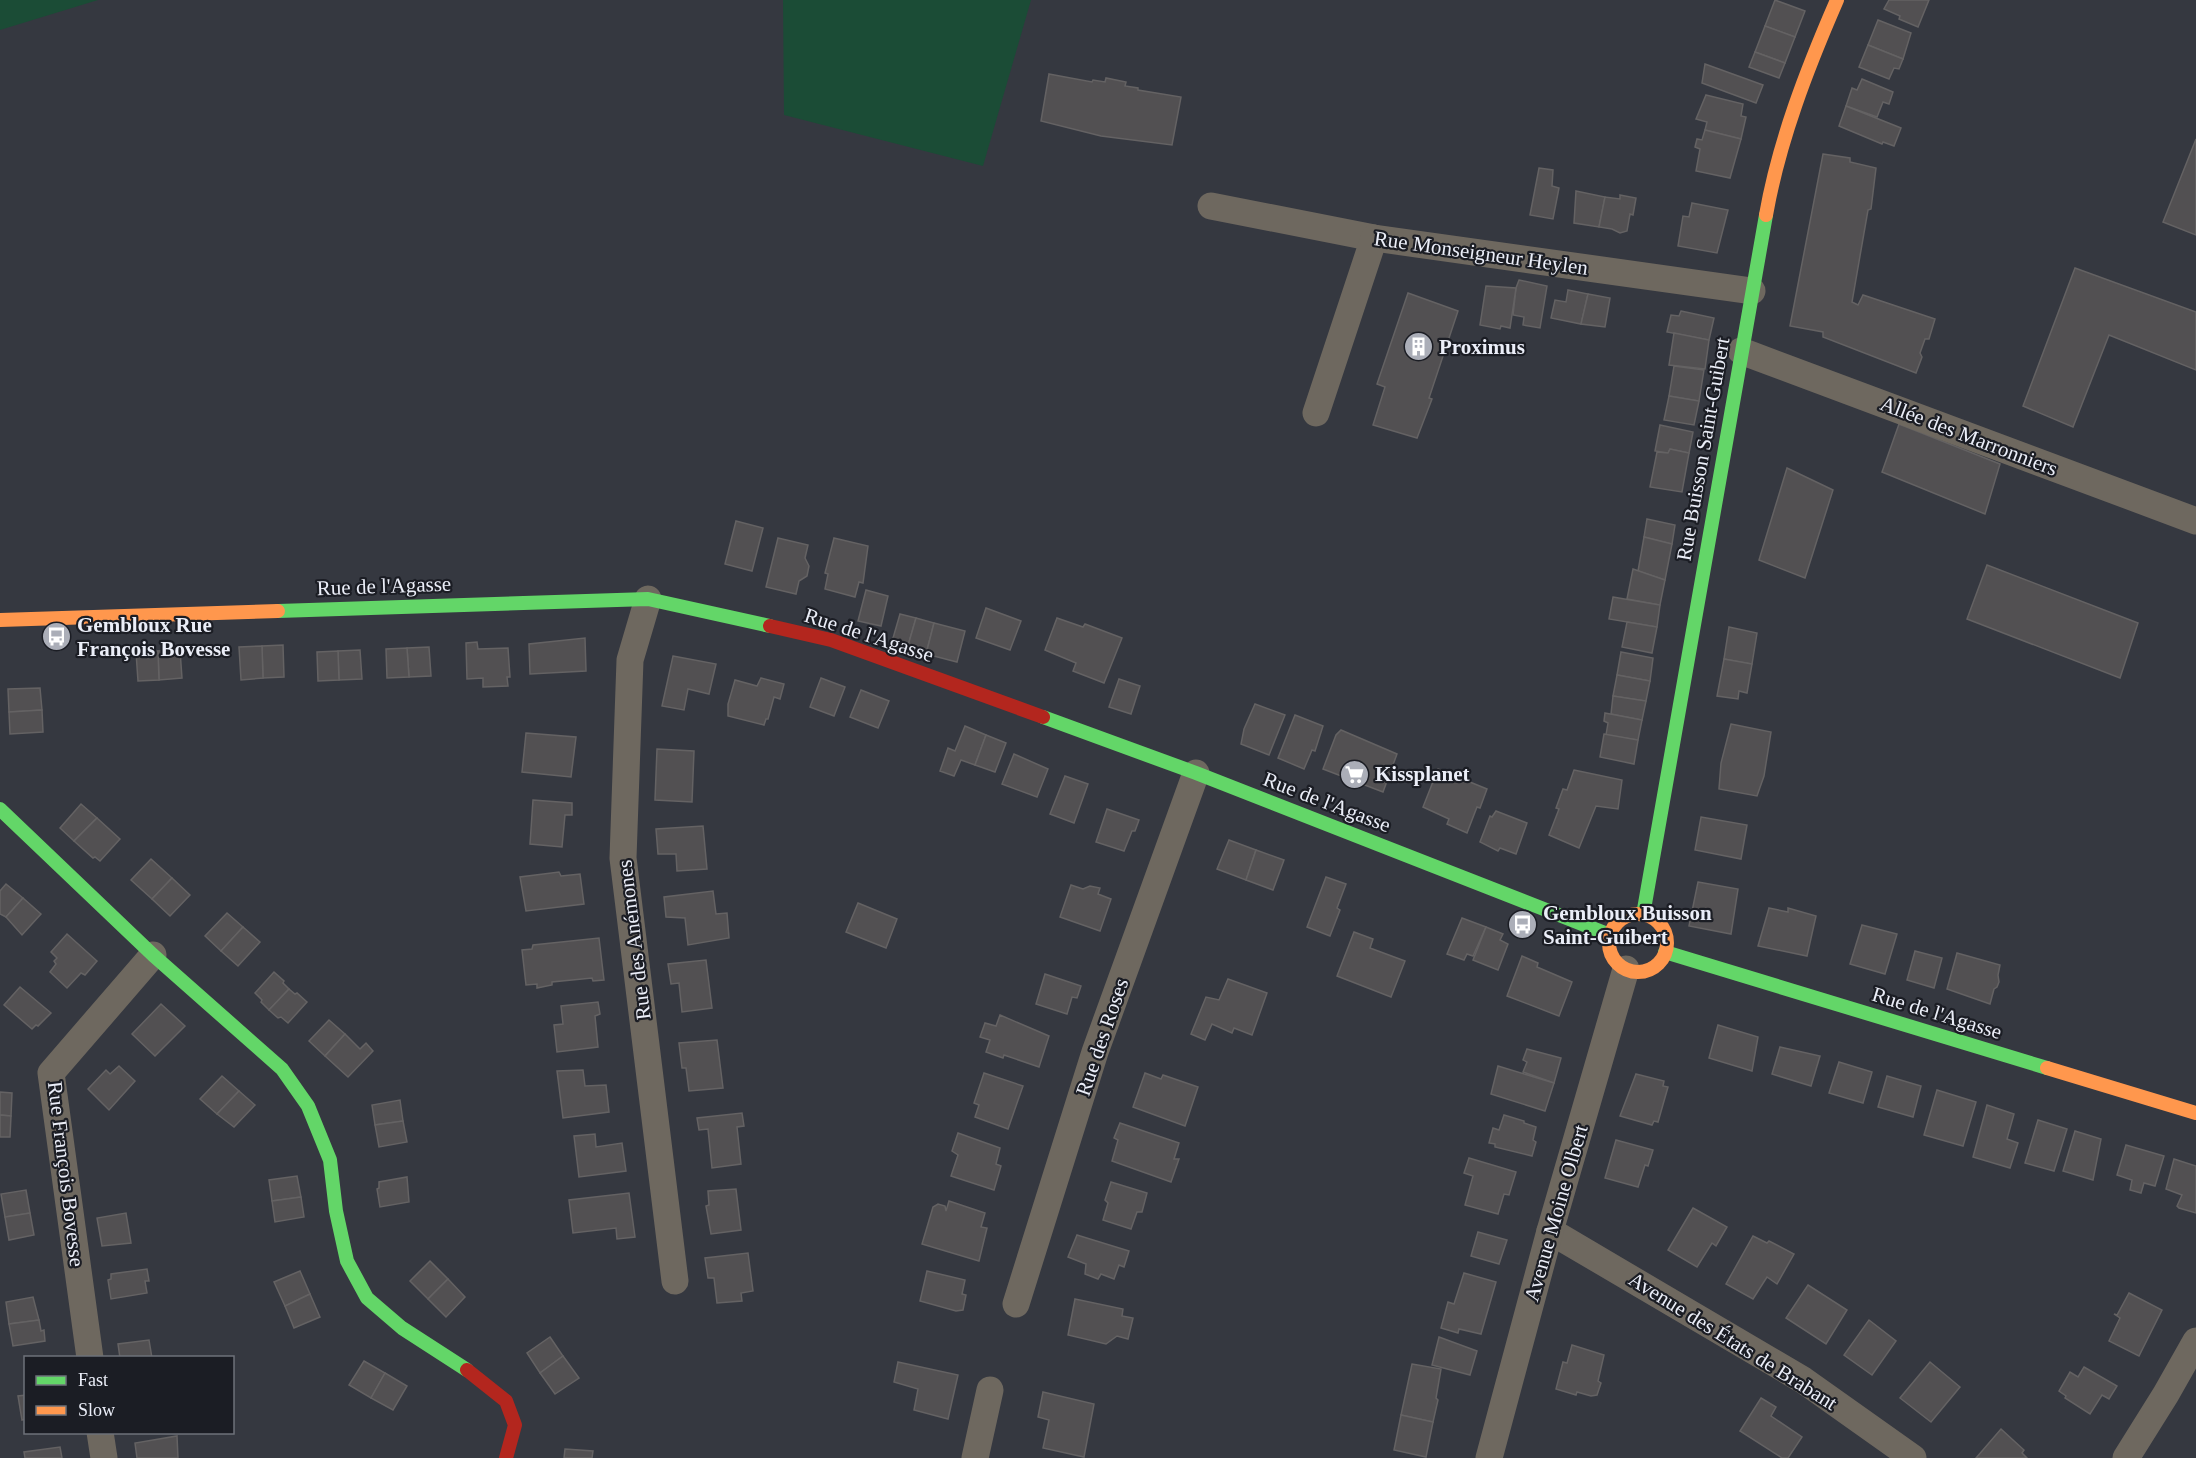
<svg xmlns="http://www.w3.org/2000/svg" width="2196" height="1458" font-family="'Times New Roman',serif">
<rect width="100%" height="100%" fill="#353840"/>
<!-- green -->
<g fill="#1b4c36">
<path d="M0,0H98L0,30Z"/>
<path d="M783,0H1031L983,166L784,115Z"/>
</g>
<!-- building -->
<g fill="#525052" stroke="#646263" stroke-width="1.5">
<path d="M1775,0L1805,11L1795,37L1765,26Z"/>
<path d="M1889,0H1929L1918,27L1899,19L1900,16L1884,9Z"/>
<path d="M1878,20L1911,33L1903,59L1868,45Z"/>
<path d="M1765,26L1795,37L1785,63L1755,52Z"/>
<path d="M1868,45L1903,59L1899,69L1894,68L1889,79L1859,67Z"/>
<path d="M1755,52L1785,63L1779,78L1749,67Z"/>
<path d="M1705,64L1763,85L1756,103L1702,83Z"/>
<path d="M1049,74L1092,82L1093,80L1105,82L1106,78L1126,82L1125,86L1138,88V90L1181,97L1172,145L1101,136L1041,121Z"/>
<path d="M1862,79L1893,92L1889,104L1883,102L1877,117L1846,106L1852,88L1857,90Z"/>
<path d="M1706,95L1743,104L1741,116L1746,117L1741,139L1705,130L1707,122L1696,119Z"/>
<path d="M1846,106L1901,128L1894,146L1883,142L1882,144L1839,126Z"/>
<path d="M1705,130L1741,139L1730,178L1696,171L1700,149L1695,147L1697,139L1702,140Z"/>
<path d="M2196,139V235L2163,222Z"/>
<path d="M1823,154L1850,158V162L1876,168L1871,209L1868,210L1852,302L1858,305L1863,295L1935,319L1929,339H1925L1920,353L1922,357L1916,373L1823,337V332L1790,326Z"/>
<path d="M1539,168L1553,170L1552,186L1559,188L1553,219L1530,215Z"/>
<path d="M1576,191L1605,197L1599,227L1574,223Z"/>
<path d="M1620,195L1636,198L1633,215L1630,214L1627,231L1620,233L1612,229L1599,227L1605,197L1620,199Z"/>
<path d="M1692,203L1728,210L1717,253L1678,246L1683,216L1689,217Z"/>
<path d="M2075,268L2196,312V370L2109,335L2073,427L2023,406Z"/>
<path d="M1519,280L1547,286L1540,328L1523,325L1524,317L1513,315L1516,288Z"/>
<path d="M1486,286L1516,288L1510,328L1501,326L1500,329L1480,325Z"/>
<path d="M1568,290L1588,294L1581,324L1551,318L1555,300L1566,302Z"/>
<path d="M1408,293L1458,311L1429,398L1432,399L1417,438L1373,425L1385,387L1377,384Z"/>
<path d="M1588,294L1610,298L1605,327L1581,324Z"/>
<path d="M1681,311L1714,318L1709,340L1667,332L1671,315L1679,316Z"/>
<path d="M1674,333L1709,340L1705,369L1669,365Z"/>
<path d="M1674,366L1704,370L1699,401L1669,396Z"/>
<path d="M1669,396L1699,401L1694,425L1664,420Z"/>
<path d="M1899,424L2000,464L1985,514L1882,472Z"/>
<path d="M1660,425L1693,432L1689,453L1670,449L1668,453L1655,451Z"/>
<path d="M1670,449L1689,453L1682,492L1650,487L1657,452L1668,453Z"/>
<path d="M1787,468L1833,490L1805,578L1759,560Z"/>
<path d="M1647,519L1675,525L1672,544L1644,537Z"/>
<path d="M736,521L763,528L752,571L725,564Z"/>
<path d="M1644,537L1672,544L1665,580L1638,571Z"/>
<path d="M778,538L808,545L805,558L809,566L807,576L799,581L796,594L766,587Z"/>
<path d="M834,538L868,546L863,583L859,582L855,597L825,589L828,574L825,573Z"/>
<path d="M1987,565L2138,623L2120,678L1967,619Z"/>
<path d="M1633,569L1665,580L1660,605L1627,599Z"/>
<path d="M866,590L888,596L881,626L858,621Z"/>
<path d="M1613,597L1660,605L1657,627L1609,619Z"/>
<path d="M986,608L1021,621L1010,650L976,638Z"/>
<path d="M900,614L916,618L907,649L891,645Z"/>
<path d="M916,618L934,623L926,654L907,649Z"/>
<path d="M1057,618L1083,627L1085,624L1122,638L1104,683L1073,671L1076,663L1045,650Z"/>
<path d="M1627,622L1657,627L1652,653L1622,647Z"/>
<path d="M934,623L965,631L957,662L926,654Z"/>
<path d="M1729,627L1757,633L1752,664L1724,659Z"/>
<path d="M585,638L586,671L530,674L529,644Z"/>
<path d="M477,642L478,649L508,648L510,677H507L508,686L483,687V678L467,679L466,643Z"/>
<path d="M283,645L284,677L263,678L262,646Z"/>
<path d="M262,646L263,678L241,680L239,647Z"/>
<path d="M429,647L431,676L409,677L407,648Z"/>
<path d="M407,648L409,677L387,678L386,649Z"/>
<path d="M180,650L182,678L159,680L158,651Z"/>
<path d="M360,650L362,679L339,680L338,651Z"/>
<path d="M158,651L159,680L138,681L136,652Z"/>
<path d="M338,651L339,680L318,681L317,652Z"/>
<path d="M1621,652L1653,658L1650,681L1617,675Z"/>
<path d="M673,656L716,664L709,694L688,689L684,710L662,706Z"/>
<path d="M1724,659L1752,664L1747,693L1739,691L1738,699L1717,696Z"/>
<path d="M1617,675L1650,681L1646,701L1613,696Z"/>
<path d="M761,678L784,684L780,699L774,697L768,719H766L764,725L728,716V704L735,680L757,686Z"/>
<path d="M821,678L845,687L834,716L810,707Z"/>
<path d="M1119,679L1140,686L1131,714L1109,707Z"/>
<path d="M40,688L42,710L9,712L8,689Z"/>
<path d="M861,690L889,701L878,728L850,717Z"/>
<path d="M1613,696L1646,701L1642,720L1611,714Z"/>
<path d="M1255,704L1285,715L1269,755L1241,744L1244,729Z"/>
<path d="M42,710L43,732L10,734L9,712Z"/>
<path d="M1605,713L1642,720L1638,740L1606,735L1608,723L1604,721Z"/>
<path d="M1295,715L1323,726L1315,751L1312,750L1304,769L1278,758Z"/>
<path d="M1731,724L1771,732L1764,776L1757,796L1719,789L1721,763Z"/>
<path d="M965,726L986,735L975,765L961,760L954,776L940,771L948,748L955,751Z"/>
<path d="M1341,730L1397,754L1383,792L1323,769L1336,735Z"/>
<path d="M526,733L576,737L571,777L522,772Z"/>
<path d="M1604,734L1638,740L1634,764L1600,757Z"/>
<path d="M986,735L1006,743L995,772L975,765Z"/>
<path d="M657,749L694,751L692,802L655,800Z"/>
<path d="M1014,754L1048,769L1037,797L1002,784Z"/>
<path d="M1438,769L1487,789L1480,808L1477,807L1467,833L1447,824L1449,819L1423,807Z"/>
<path d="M1574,770L1622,780L1618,809L1596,806L1579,848L1549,835L1559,809L1556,808L1563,789L1567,790Z"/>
<path d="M1065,776L1088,784L1074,823L1050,814Z"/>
<path d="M533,800L572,803V815H565L562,847L530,844Z"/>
<path d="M81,804L97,818L74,841L60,828Z"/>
<path d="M1107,809L1139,820L1135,831H1132L1124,851L1096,842Z"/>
<path d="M1496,811L1527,823L1516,854L1500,848L1498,851L1480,842L1490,816L1492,817Z"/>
<path d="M1701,817L1747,825L1741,859L1695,850Z"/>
<path d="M97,818L120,839L100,861L95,857L93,858L74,841Z"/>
<path d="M703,826L707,869L677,871L676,854H658L656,829Z"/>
<path d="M1229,840L1256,850L1246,880L1217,869Z"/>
<path d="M1256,850L1284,860L1273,890L1246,880Z"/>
<path d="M151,859L172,878L152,899L131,880Z"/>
<path d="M559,872L561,876L580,874L584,904L526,911L520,877Z"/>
<path d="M1326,877L1346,884L1337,908L1340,910L1330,936L1307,927Z"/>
<path d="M172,878L190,895L170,916L152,899Z"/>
<path d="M1698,882L1738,889L1731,934L1689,926Z"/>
<path d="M6,884L23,898L6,917L0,914V891Z"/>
<path d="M1071,885L1083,889L1090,886L1100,888L1098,894L1111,899L1100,931L1060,917Z"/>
<path d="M713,891L716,914L727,913L729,938L688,945L685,918L666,917L664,897Z"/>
<path d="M23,898L41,914L22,935L6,917Z"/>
<path d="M858,903L897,919L886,948L846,932Z"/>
<path d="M1769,908L1788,912V908L1816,916L1807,956L1758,946Z"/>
<path d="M227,913L243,927L221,951L205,936Z"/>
<path d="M1462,918L1486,927L1473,956L1467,954L1464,960L1447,954Z"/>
<path d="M1862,925L1897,934L1885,974L1850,964Z"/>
<path d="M243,927L260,942L238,966L221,951Z"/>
<path d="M1486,927L1503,934L1500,940L1508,944L1498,970L1473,960Z"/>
<path d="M1354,932L1373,939L1370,948L1405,961L1391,997L1337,976Z"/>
<path d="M67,934L97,961L85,975L81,973L67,988L50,972L56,964L54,961L57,958L51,952Z"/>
<path d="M599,938L604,980L593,981L592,978L552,982V985L537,988V984L526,985L522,950L532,949L533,945Z"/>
<path d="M1915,951L1942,958L1934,988L1907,980Z"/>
<path d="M1957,953L2000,965L1998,975L1999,982L1997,987L1994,989L1990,1004L1947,989Z"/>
<path d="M1522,956L1538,963L1537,967L1572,982L1559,1016L1507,996Z"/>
<path d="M706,960L712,1008L682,1012L679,983L671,984L668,964Z"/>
<path d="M274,972L284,981L283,983L289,989L269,1010L261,1002L262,1000L255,993Z"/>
<path d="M1045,974L1081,986L1077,998L1072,997L1067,1014L1036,1004Z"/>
<path d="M1228,979L1267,993L1252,1035L1234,1028L1232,1033L1212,1024L1205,1040L1191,1034L1206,997L1219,1000Z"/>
<path d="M20,987L51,1013L38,1026L36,1025L32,1029L4,1005Z"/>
<path d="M289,989L295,994L297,993L307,1002L288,1023L281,1017L278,1018L269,1010Z"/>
<path d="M598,1002L600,1014L595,1016L598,1047L557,1052L554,1025L563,1024L561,1006Z"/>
<path d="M161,1004L185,1026L155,1056L132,1034Z"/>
<path d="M1000,1015L1049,1036L1039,1067L1004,1055L1003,1058L986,1052L990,1040L980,1037L985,1023L996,1026Z"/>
<path d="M329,1020L345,1034L325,1056L309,1041Z"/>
<path d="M1718,1025L1758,1037L1752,1071L1709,1058Z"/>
<path d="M345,1034L360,1049L366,1043L373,1051L348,1077L325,1056Z"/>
<path d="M717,1040L723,1088L689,1091L686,1068H682L679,1043Z"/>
<path d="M1780,1047L1820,1056L1811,1086L1772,1074Z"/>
<path d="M1527,1049L1561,1058L1554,1083L1523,1072L1527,1062L1523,1060Z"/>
<path d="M1839,1062L1872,1072L1863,1103L1829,1093Z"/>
<path d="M119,1066L135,1081L109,1110L88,1089L106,1070L110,1074Z"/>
<path d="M1498,1066L1554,1083L1545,1111L1491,1094Z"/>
<path d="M583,1070L585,1086L606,1085L609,1112L563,1118L557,1071Z"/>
<path d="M984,1073L1023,1086L1008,1129L975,1117L979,1105L974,1103Z"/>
<path d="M1145,1073L1161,1079L1163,1075L1198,1087L1185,1126L1133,1107Z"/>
<path d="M1636,1074L1664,1081L1663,1086L1668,1087L1658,1122L1654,1121L1652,1125L1620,1116Z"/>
<path d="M222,1076L239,1091L217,1114L200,1099Z"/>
<path d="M1887,1076L1921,1086L1913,1117L1878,1107Z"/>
<path d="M1937,1090L1976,1102L1963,1146L1924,1135Z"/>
<path d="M239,1091L255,1105L234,1127L217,1114Z"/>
<path d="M0,1092L12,1093L11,1116L0,1115Z"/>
<path d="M400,1100L403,1121L375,1125L372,1105Z"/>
<path d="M1987,1105L2014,1114L2007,1139L2018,1143L2010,1168L1973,1157Z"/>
<path d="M742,1113L744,1126L737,1127L741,1164L712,1168L708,1129L699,1130L697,1118Z"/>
<path d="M0,1115L11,1116L10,1137H0Z"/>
<path d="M1504,1115L1524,1121V1123L1536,1127L1533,1140L1536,1142L1532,1156L1495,1147V1144L1489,1143L1493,1128L1499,1130Z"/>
<path d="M2038,1120L2067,1129L2054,1171L2025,1163Z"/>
<path d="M403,1121L407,1142L379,1147L375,1125Z"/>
<path d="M1120,1123L1179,1143L1174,1159H1179L1171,1182L1112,1161L1118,1140L1114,1138Z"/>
<path d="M2075,1131L2101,1139L2093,1180L2063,1171Z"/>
<path d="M958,1133L1000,1148L996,1164L1001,1166L994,1190L951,1176L958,1155L952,1151Z"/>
<path d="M595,1134L596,1147L622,1143L626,1171L579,1177L574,1136Z"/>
<path d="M1616,1140L1653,1150L1648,1166L1645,1165L1638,1187L1605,1178Z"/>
<path d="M2126,1145L2164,1156L2155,1186L2144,1183L2141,1193L2130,1190L2132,1180L2117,1175Z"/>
<path d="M1469,1158L1516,1172L1509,1195L1504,1194L1498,1214L1465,1205L1473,1176L1464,1173Z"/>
<path d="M2174,1159L2196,1166V1213L2179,1208L2177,1206L2182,1195L2166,1189Z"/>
<path d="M297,1176L301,1197L272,1201L269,1180Z"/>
<path d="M407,1177L409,1202L380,1207L377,1189L379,1188V1182Z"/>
<path d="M1111,1182L1147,1193L1142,1212H1137L1131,1229L1103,1220L1108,1203L1105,1200Z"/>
<path d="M736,1189L741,1230L711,1234L706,1206L709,1205L708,1191Z"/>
<path d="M26,1190L30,1213L5,1217L1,1194Z"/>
<path d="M629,1193L635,1237L617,1239L616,1228L573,1233L569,1200Z"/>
<path d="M301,1197L304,1217L275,1222L272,1201Z"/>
<path d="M949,1201L985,1213L981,1227L987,1228L979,1261L922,1244L933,1207L938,1204L945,1206L946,1211Z"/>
<path d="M1693,1208L1727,1227L1716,1246L1712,1243L1697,1267L1668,1250Z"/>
<path d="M30,1213L34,1235L9,1240L5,1217Z"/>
<path d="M126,1213L131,1243L102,1246L97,1218Z"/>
<path d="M1478,1232L1507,1240L1499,1264L1471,1256Z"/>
<path d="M1077,1235L1129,1251L1124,1267L1119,1265L1114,1279L1101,1274L1098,1279L1085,1274L1086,1264L1068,1257Z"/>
<path d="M1753,1236L1767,1243L1769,1241L1794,1254L1777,1284L1767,1277L1753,1299L1726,1284Z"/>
<path d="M748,1253L753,1291L741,1293L742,1301L717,1303L714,1278H708L705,1258Z"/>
<path d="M430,1261L448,1279L428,1299L410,1281Z"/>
<path d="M147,1269L149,1281H145L147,1293L111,1299L108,1280L111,1279V1274Z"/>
<path d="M300,1271L310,1294L285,1306L274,1282Z"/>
<path d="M927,1271L965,1280L962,1294L966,1295L963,1310L956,1311L920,1301Z"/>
<path d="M1464,1273L1496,1282L1481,1334L1459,1329L1458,1333L1441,1328L1448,1302L1454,1304Z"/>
<path d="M448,1279L465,1297L446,1317L428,1299Z"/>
<path d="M1808,1285L1847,1310L1826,1344L1786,1318Z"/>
<path d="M2129,1293L2162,1310L2139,1356L2109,1341L2120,1318L2114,1314L2117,1315Z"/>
<path d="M310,1294L320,1317L294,1328L285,1306Z"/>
<path d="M33,1297L39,1320L9,1324L6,1302Z"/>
<path d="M1075,1299L1123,1309L1122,1316L1133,1318L1128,1339L1117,1336L1106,1344L1068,1335Z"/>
<path d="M39,1320L41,1331L44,1330L45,1341L13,1346L9,1324Z"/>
<path d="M1869,1320L1896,1341L1872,1375L1844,1355Z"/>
<path d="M550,1337L563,1356L540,1373L527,1353Z"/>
<path d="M1439,1337L1477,1351L1470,1375L1432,1365Z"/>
<path d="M149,1340L152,1358H120L118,1344Z"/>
<path d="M1572,1345L1604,1355L1598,1381L1601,1383L1597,1395L1591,1396L1577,1392L1576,1395L1556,1389L1563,1362L1567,1363Z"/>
<path d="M563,1356L579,1378L555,1394L540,1373Z"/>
<path d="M364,1361L385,1373L371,1398L349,1385Z"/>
<path d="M898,1362L958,1375L948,1419L914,1410L918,1389L894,1382Z"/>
<path d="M1930,1362L1960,1387L1931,1422L1900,1398Z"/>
<path d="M1412,1364L1441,1369L1436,1398L1438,1400L1433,1422L1401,1415Z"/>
<path d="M2084,1367L2117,1386L2109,1399L2102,1395L2090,1414L2065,1398L2066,1396L2059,1391L2070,1372L2078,1377Z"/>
<path d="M385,1373L407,1386L393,1410L371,1398Z"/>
<path d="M1043,1392L1094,1404L1084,1457L1043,1448L1049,1420L1038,1417Z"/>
<path d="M26,1395V1419L22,1420L18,1396Z"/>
<path d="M1761,1398L1776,1407L1771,1416L1802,1437L1788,1458H1782L1740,1431Z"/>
<path d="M1401,1415L1433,1422L1426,1457L1394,1450Z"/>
<path d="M2001,1429L2024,1450L2022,1453L2027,1458H1976Z"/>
<path d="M177,1436L178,1458H137L135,1443Z"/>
<path d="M60,1447L62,1458H25L24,1452Z"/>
<path d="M565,1449L593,1451L592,1458H564Z"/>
</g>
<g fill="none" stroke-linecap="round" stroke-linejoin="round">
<!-- street -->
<g stroke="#6e685f" stroke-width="27">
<path d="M1211,206L1374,238L1752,291"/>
<path d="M1741,351L2196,521"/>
<path d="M1316,413L1374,238"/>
<path d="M648,599L630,660L623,858L675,1281"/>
<path d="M1550,1231L1803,1380L1913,1458"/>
<path d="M1016,1304L1095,1052L1196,773"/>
<path d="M90,1358L51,1073L153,955"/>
<path d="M100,1432L104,1458"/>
<path d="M975,1458L990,1390"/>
<path d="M1489,1458L1550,1231L1626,969"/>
<path d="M2126,1458L2166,1394L2196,1341"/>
</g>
<!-- fast -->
<g stroke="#63d668" stroke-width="14">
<path d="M278,611L648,599L770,626"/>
<path d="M1043,717L1196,773L1610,935"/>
<path d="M0,809L153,955L282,1069L308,1106L330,1160L336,1211L347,1261L367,1298L402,1328L467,1370"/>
<path d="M1643,915L1766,215"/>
<path d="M1665,952L2047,1068"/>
</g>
<!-- slow -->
<g stroke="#ff974d" stroke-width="14">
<path d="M1766,215C1779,141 1807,69 1837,0"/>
<path d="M0,620L278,611"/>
<circle cx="1638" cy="943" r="29"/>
<path d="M2047,1068L2196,1113"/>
</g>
<!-- jam -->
<g stroke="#b3261e" stroke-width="14">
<path d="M770,626L831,640L1043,717"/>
<path d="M467,1370L506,1401L515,1425L506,1458"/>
</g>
</g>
<!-- icons -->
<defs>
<symbol id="building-disc" viewBox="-11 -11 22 22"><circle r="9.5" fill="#abaeb8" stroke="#1b1d24"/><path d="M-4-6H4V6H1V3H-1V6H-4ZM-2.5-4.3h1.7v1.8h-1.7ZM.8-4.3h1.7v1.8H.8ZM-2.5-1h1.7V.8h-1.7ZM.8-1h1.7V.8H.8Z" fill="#fff"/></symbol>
<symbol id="bus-disc" viewBox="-11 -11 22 22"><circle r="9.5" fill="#abaeb8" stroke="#1b1d24"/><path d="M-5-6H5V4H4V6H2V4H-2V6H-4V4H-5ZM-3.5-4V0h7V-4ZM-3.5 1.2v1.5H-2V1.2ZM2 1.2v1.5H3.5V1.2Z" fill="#fff"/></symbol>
<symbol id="supermarket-disc" viewBox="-11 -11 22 22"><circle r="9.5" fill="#abaeb8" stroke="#1b1d24"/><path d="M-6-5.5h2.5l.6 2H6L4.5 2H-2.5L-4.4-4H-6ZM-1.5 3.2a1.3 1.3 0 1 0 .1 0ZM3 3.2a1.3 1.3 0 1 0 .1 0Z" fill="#fff"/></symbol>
</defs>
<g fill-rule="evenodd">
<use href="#building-disc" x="1402" y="330" width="33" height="33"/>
<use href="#bus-disc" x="40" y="620" width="33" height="33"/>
<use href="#supermarket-disc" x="1338" y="758" width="33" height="33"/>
<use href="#bus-disc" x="1506" y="908" width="33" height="33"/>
</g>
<g text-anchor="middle" stroke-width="4.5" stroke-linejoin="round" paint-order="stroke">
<!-- street labels -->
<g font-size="21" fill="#ebeef8" stroke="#1b1d24">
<text transform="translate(1481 253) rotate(8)" y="7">Rue Monseigneur Heylen</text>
<text transform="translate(1969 436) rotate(21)" y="7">Allée des Marronniers</text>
<text transform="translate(1703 449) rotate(-80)" y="7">Rue Buisson Saint-Guibert</text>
<text transform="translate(384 586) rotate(-2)" y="7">Rue de l'Agasse</text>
<text transform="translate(869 635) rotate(18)" y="7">Rue de l'Agasse</text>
<text transform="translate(1327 802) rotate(21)" y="7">Rue de l'Agasse</text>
<text transform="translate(634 940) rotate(-97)" y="7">Rue des Anémones</text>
<text transform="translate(1937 1013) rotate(17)" y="7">Rue de l'Agasse</text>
<text transform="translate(1102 1037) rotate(-71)" y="7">Rue des Roses</text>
<text transform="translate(66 1174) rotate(83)" y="7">Rue François Bovesse</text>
<text transform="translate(1556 1213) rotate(-74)" y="7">Avenue Moine Olbert</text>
<text transform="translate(1733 1341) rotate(32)" y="7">Avenue des États de Brabant</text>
</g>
<!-- poi labels -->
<g font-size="21" font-weight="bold" fill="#ebeef8" stroke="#1b1d24" text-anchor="start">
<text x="1439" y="354">Proximus</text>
<text x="77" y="632">Gembloux Rue<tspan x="77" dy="24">François Bovesse</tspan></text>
<text x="1375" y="781">Kissplanet</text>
<text x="1543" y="920">Gembloux Buisson<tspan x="1543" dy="24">Saint-Guibert</tspan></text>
</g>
</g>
<!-- legend -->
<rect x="24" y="1356" width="210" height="78" fill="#1b1d24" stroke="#6e7179" stroke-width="1.5"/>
<rect x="36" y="1376" width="30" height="9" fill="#63d668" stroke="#6e7179" stroke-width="1.5"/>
<text x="78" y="1386" font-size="18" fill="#ebeef8">Fast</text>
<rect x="36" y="1406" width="30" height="9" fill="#ff974d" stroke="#6e7179" stroke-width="1.5"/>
<text x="78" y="1416" font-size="18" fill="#ebeef8">Slow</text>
</svg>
